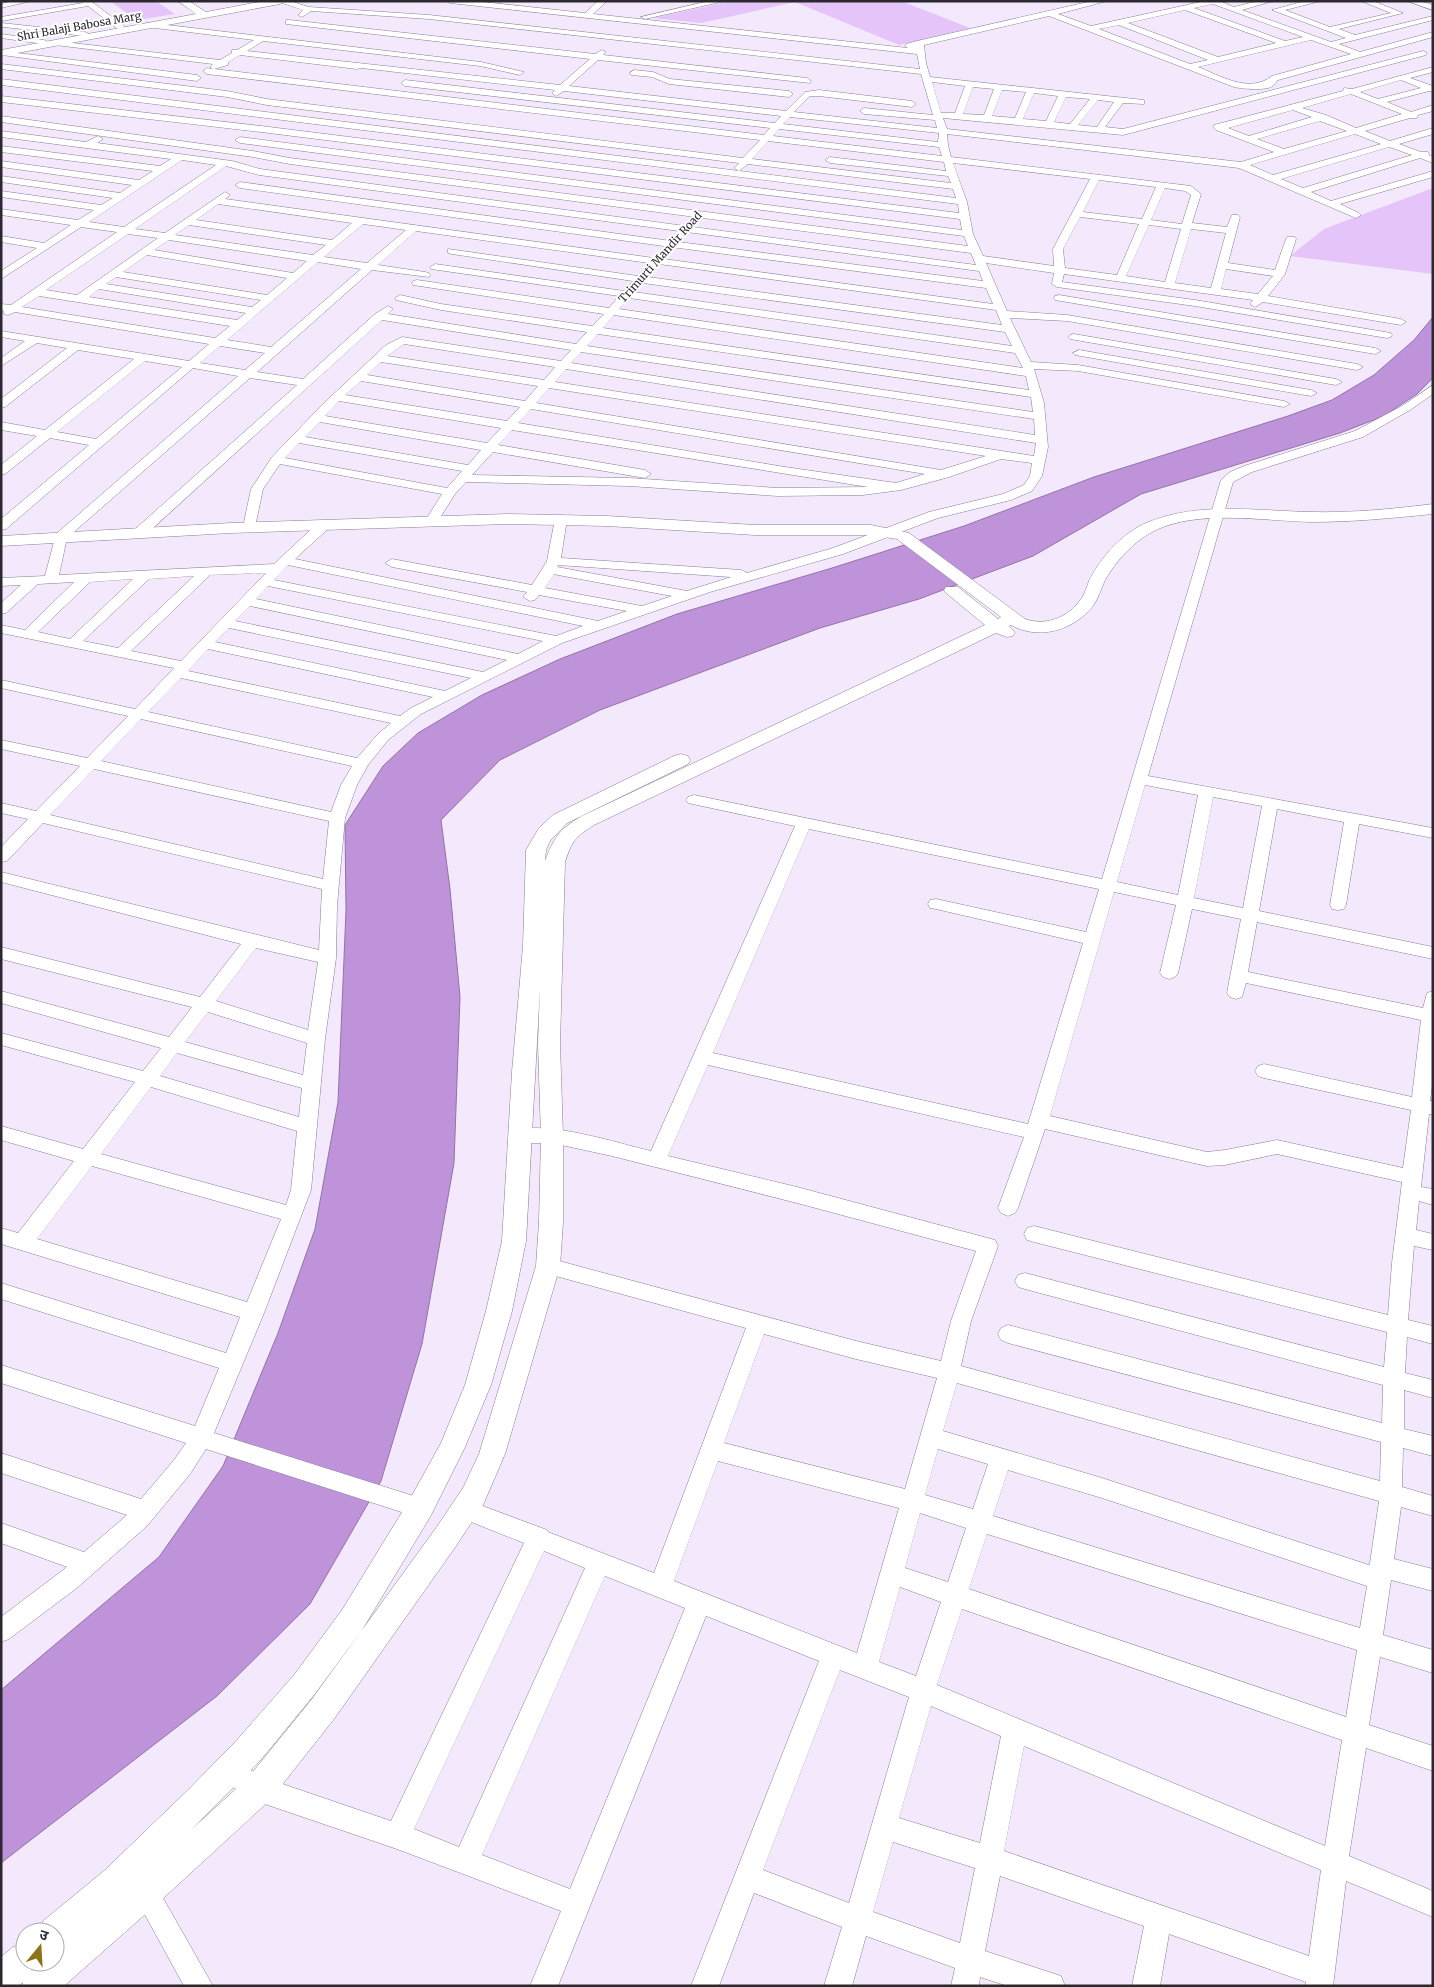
<svg xmlns="http://www.w3.org/2000/svg" width="1434" height="1987" font-family="Merriweather,'Noto Sans Devanagari',serif">
<rect width="100%" height="100%" fill="#f4e8fc"/>
<!-- green -->
<g fill="#e4c4f9">
<path d="M110,1H156L175,14L137,20Z"/>
<path d="M732,1H901L970,28L899,45L795,2L701,23L653,18Z"/>
<path d="M1433,188V274L1290,256L1324,229Z"/>
</g>
<!-- water -->
<path fill="#be93da" stroke="#9273a7" d="M1433,317V378L1417,394L1384,416L1340,433L1141,494L1033,556L919,599L820,628L600,710L500,760L441,820L450,889L460,997L454,1163L422,1344L381,1481L310,1604L217,1696L1,1863V1690L159,1557L223,1466L278,1333L315,1229L338,1102L346,910L345,825L383,766L418,733L482,695L560,659L677,614L832,568L964,526L1094,477L1288,416L1332,400L1374,375L1414,340Z"/>
<g fill="none" stroke-linecap="round" stroke-linejoin="round">
<defs>
<g id="minor">
<path d="M14,1H31L1,8V4Z"/>
<path d="M82,1H91L125,27L118,29L88,6L1,21V17L83,3Z"/>
<path d="M276,1H290L309,7L429,15L920,69L917,54L450,3L446,1H474L585,13L598,1H607L593,14L908,48L905,46L906,44L917,41L1092,1H1107L1058,14L1091,26L1205,1H1219L1234,7L1258,1H1273L1242,10L1331,42L1346,38L1272,10L1305,1H1321L1285,10L1330,27L1391,13L1361,1H1373L1403,13L1339,29L1355,35L1433,16V20L1339,44L1360,52L1433,32V37L1278,80C1276,81 1275,84 1273,86C1266,91 1243,89 1234,87L1049,16L924,45L926,63L930,77L1144,100V104L1123,103L1105,127L1123,129L1423,51L1427,53L1426,55L1123,135L943,118L947,129L1241,162L1274,152L1216,130L1213,127L1214,125L1343,91L1344,88L1352,89L1433,67V72L1410,78L1433,86V92L1429,91L1387,102L1411,112L1433,105V111L1418,115L1417,118H1410L1365,131L1390,141L1433,128V134L1399,144L1421,152H1428L1429,155L1433,157V163L1420,158L1311,192L1331,201L1433,171V177L1340,204L1359,213L1361,215L1356,218L1239,168L947,134L948,145L951,157L1191,186L1201,194L1192,223L1227,227L1232,215H1238L1240,217L1228,263L1275,270L1286,239L1287,237H1295L1296,239L1285,274L1268,296L1401,319L1406,322L1401,325L1263,302L1255,307L1250,304L1253,300L1064,274L1062,282L1195,300L1391,333L1392,335L1391,337L1387,338L1195,306L1057,287L1052,284L1054,273L986,263L1007,311L1067,315L1357,364L1363,367L1357,370L1067,321L1010,318L1031,362L1078,365L1284,401L1290,404L1284,407L1078,371L1034,369L1044,403L1048,447L1042,476L1032,491L1011,500L938,518L843,554L710,592L562,643L421,714L388,740L368,765L357,785L345,818L337,905L336,958L325,1039L311,1190L264,1313L214,1433L420,1498L428,1501L431,1508L428,1515L420,1518L206,1449L190,1474L147,1526L78,1587L9,1639L1,1642V1617L67,1567L1,1543V1523L84,1552L127,1515L1,1473V1453L141,1499L174,1460L186,1443L1,1383V1365L195,1426L219,1368L1,1299V1283L226,1353L240,1317L1,1244V1228L18,1233L74,1161L1,1140V1126L83,1149L135,1082L1,1045V1033L143,1071L161,1048L1,1003V991L169,1037L192,1007L1,959V947L200,997L241,944L1,882V872L319,950L322,889L43,823L7,861L1,862V847L28,819L1,813V803L36,811L80,766L1,749V740L87,758L128,716L1,688V680L135,709L174,668L1,633V625L25,630L74,582L38,584L6,613L1,614V603L21,585L1,586V578L45,576L56,534L238,376L193,368L6,529L1,530V519L89,445L50,438L5,474L1,475V465L37,436L1,430V422L45,430L134,359L78,350L5,407L1,408V399L67,348L37,343L1,366V358L25,341L1,337V331L189,361L209,344L15,312L8,315L4,314V311L1,310V304L11,305L117,232L81,227L1,279V271L37,248L1,242V236L44,243L71,225L1,215V209L78,220L94,210L1,197V191L101,205L113,198L1,182V176L120,193L132,185L1,167V161L139,180L153,171L1,152V146L160,166L171,159L1,137V131L86,142L98,136L103,139L97,143L232,161L260,169L976,265L971,253L290,164L253,157L1,122V116L253,151L290,158L968,246L964,236L240,143L235,140L240,137L962,230L960,219L261,132L1,102V96L261,126L959,213L958,204L1,85V79L956,198L953,189L748,164L739,171L734,168L739,163L267,105L227,97L1,69V64L227,91L267,99L743,158L760,140L207,74L203,71L207,68L213,69L210,67L213,64L55,45L51,43L55,41L220,60L232,53V50H237L254,40L147,27V23H150L481,62L524,72L520,75L480,66L263,41L247,51L560,85L590,59L286,24V20H289L595,54L602,50L606,52L603,55L807,78L811,81L810,83L598,60L569,86L786,111L805,92L819,90L912,101L916,104L912,107L819,96H810L794,112L937,128L935,120L864,114L860,111L864,108L933,115L921,74L429,19L311,11L302,17L298,15L303,10ZM1213,4L1303,37L1285,41L1194,8ZM1185,10L1276,43L1218,57L1128,23ZM1119,25L1208,60L1190,64L1099,29ZM1311,40L1351,54L1272,76C1249,94 1221,76 1198,67ZM240,55L357,69L361,68L555,90L552,93L556,96L564,91L781,116L775,123L405,80L401,83L405,86L770,128L764,135L214,69L228,65V62ZM1401,80L1421,88L1378,99L1360,92ZM932,82L965,86L955,113H941ZM973,87L994,89L984,115L963,114ZM1002,90L1026,92L1015,118L992,116ZM1034,93L1058,96L1046,121L1023,119ZM1351,94L1402,114L1356,128L1326,115L1302,108ZM1066,97L1090,99L1070,124L1054,122ZM1098,100L1114,102L1097,127L1078,125ZM1293,110L1312,117L1249,136L1228,128ZM790,117L939,133L938,142L783,124ZM1320,121L1347,131L1284,149L1257,139ZM779,129L939,147L942,156L773,136ZM1355,134L1381,144L1273,175L1250,165ZM768,141L944,162L946,171L830,157L825,160L830,163L948,176L951,183L752,159ZM1389,147L1412,155L1303,188L1281,179ZM182,160L216,165L124,227L89,222ZM953,163L1090,179L1053,249L1054,266L983,256L973,234L967,202ZM226,166L259,175L979,271L983,281L671,241L240,182L235,185L240,188L671,247L986,288L993,304L664,259L667,255L662,252L654,258L225,199L230,195L225,192L165,233L135,229ZM1099,180L1156,187L1142,219L1083,212ZM1165,188L1185,191L1191,195L1182,224L1151,220ZM218,204L352,223L332,240L196,220ZM1080,217L1139,224L1117,275L1065,268L1063,249ZM363,224L406,230L367,263L324,257ZM189,225L326,245L313,255L175,235ZM1149,225L1181,229L1165,282L1126,276ZM1191,229L1226,233L1211,288L1175,283ZM416,231L649,263L638,276L448,249V253L452,254L633,281L624,291L435,264L430,267L431,269L619,296L609,308L417,280L413,281L412,283L413,285L604,314L592,326L441,304L400,295L395,298L396,300L441,310L587,332L576,344L388,314L393,309L388,306L375,314L303,379L257,372L372,270L429,277L430,275L429,273L425,272L378,265ZM128,234L158,238L77,295L46,290ZM169,240L307,261L293,273L154,250ZM147,255L287,278L267,295L123,272ZM318,262L361,269L271,347L227,340ZM659,264L996,310L1002,325L648,277ZM1226,269L1273,276L1258,294L1221,289ZM116,277L261,300L252,307L106,284ZM643,283L1005,332L1012,346L634,292ZM99,289L246,313L237,320L89,297ZM39,296L230,326L215,338L22,307ZM629,298L1015,353L1023,368L619,309ZM614,315L1026,376L1029,390L603,328ZM382,320L571,350L561,361L402,337L386,345L324,403L272,457L251,489L243,527L244,530H254L255,527L263,489L280,464L442,494L425,521L431,525L436,524L455,494L466,482L629,486L778,496L863,495L901,490L949,477L1001,459L1032,463L1030,476L1024,485L1003,494L929,512L833,548L747,573L741,570L561,558L567,519L561,515L555,519L547,561L532,585L392,559L385,563L392,567L527,592L523,597L530,601L535,600L539,595L627,611L598,621L295,559L329,528L330,525L324,521L319,522L274,564L59,575L67,538L250,378L297,385L134,530L133,533L134,536H144ZM598,334L1031,397L1033,412L587,346ZM404,344L555,367L544,380L387,356ZM220,346L265,353L245,370L200,363ZM581,352L1034,419L1035,435L571,363ZM145,361L182,367L96,439L57,432ZM381,362L538,386L525,401L367,375ZM566,369L1036,443L1034,456L555,382ZM361,381L520,407L507,421L345,395ZM549,388L986,456L941,470L536,403ZM339,401L501,428L487,443L325,416ZM531,409L925,474L896,483L785,467L518,423ZM320,422L481,450L468,465L305,437ZM512,430L868,487L778,488L629,478L472,475L493,452L645,478L651,474L645,470L498,445ZM299,443L462,471L447,488L285,458ZM288,565L583,626L556,636L274,580ZM558,565L731,577L687,591L557,567ZM266,573L181,661L131,651L210,575ZM554,574L558,575L672,596L642,606L545,588ZM194,576L118,648L83,641L149,579ZM133,579L70,639L38,632L90,582ZM268,586L543,641L518,654L256,599ZM250,606L507,660L483,672L235,621ZM229,628L471,678L445,691L215,642ZM208,649L433,697L411,708L400,716L188,671ZM181,678L391,723L378,734L357,758L148,712ZM141,719L352,766L341,785L331,812L101,761ZM94,769L329,821L323,879L50,815ZM256,948L318,962L308,1030L216,1001ZM208,1012L307,1043L303,1075L185,1042ZM177,1053L302,1088L299,1117L160,1076ZM151,1087L297,1131L291,1190L286,1205L101,1154ZM92,1166L281,1219L247,1302L37,1239Z"/>
<path d="M709,1H725L645,19L641,17Z"/>
<path d="M1407,1H1420L1433,5V10Z"/>
<path d="M1,23L85,32L89,34L85,36L4,27H1Z"/>
<path d="M1,34L44,40L48,42L44,44L1,38Z"/>
<path d="M1,51L197,75L201,78L197,81L2,55Z"/>
<path d="M634,70L653,72L670,79L789,91L793,94L789,97L669,84L652,77L631,75L630,73Z"/>
<path d="M1059,295L1375,348L1381,351L1375,354L1055,300L1054,298L1055,296Z"/>
<path d="M1074,334L1336,379L1342,382L1336,385L1070,339L1068,337L1070,335Z"/>
<path d="M1079,350L1311,390L1317,393L1311,396L1075,355L1073,353Z"/>
<path d="M1433,385V394L1410,410L1363,437L1252,472L1233,482L1148,776L1433,828V838L1359,824L1346,905L1344,909L1338,910L1332,909L1330,905L1344,822L1277,809L1259,911L1433,947V959L1257,922L1248,972L1423,1008L1427,993L1433,991V1078L1430,1101H1433V1115L1429,1114L1421,1187L1433,1189V1205L1419,1201L1416,1230L1433,1234V1250L1414,1246L1408,1320L1433,1326V1344L1407,1337L1405,1373L1433,1380V1398L1404,1390V1429L1433,1436V1456L1403,1448L1402,1487L1433,1496V1516L1401,1507L1394,1559L1433,1569V1591L1391,1580L1383,1635L1433,1650V1673L1380,1657L1369,1725L1433,1746V1771L1366,1748L1349,1856L1433,1891V1917L1346,1881L1333,1986H1305L1306,1982L1169,1934L1160,1986H1132L1144,1926L1000,1876L985,1951L1061,1976L1065,1986H1008L980,1977L979,1986H951L955,1968L866,1936L852,1986H824L842,1927L754,1893L719,1986H691L819,1661L706,1616L558,1986H530L561,1911L397,1849L259,1802L220,1780L216,1771L220,1762L229,1758L265,1778L391,1821L524,1543L456,1516L453,1509L456,1502L464,1499L547,1530L548,1532L654,1573L746,1328L541,1272L538,1266L541,1260L548,1258L856,1341L941,1361L951,1321L976,1251L797,1203L612,1156L552,1143H520L513,1141L511,1136L513,1131C548,1120 616,1143 651,1151L795,826L688,803L686,800L688,797L694,795L1102,879L1221,480L1230,472L1244,466L1355,431L1402,406ZM1145,785L1198,795L1178,895L1117,882ZM1213,797L1262,806L1243,908L1194,898ZM809,829L1099,889L1086,932L936,899L930,900L928,904L930,908L936,909L1083,943L1028,1124L713,1053ZM1114,892L1176,905L1160,973L1163,977L1169,979L1175,977L1178,973L1192,909L1241,919L1227,993L1230,997L1236,999L1242,997L1246,983L1421,1020L1412,1097L1264,1064L1258,1066L1255,1071L1258,1076L1264,1078L1411,1110L1403,1168L1277,1140L1225,1150L1207,1152L1050,1116ZM708,1065L1024,1137L998,1208L1001,1213L1008,1216L1015,1213L1018,1208L1045,1129L1207,1166L1225,1165L1277,1154L1402,1182L1392,1263L1388,1315L1034,1226L1027,1228L1024,1234L1027,1240L1034,1242L1387,1332L1384,1367L1025,1273L1018,1275L1015,1281L1018,1287L1025,1289L1383,1385L1382,1423L1008,1325L1001,1328L998,1334L1001,1340L1008,1343L1381,1442L1380,1481L961,1366L971,1321L998,1246L995,1240L797,1187L668,1156ZM764,1334L856,1359L937,1378L905,1489L724,1443ZM957,1383L1379,1501L1370,1563L1369,1565L1102,1478L943,1431ZM938,1449L988,1464L973,1509L925,1495ZM718,1461L899,1508L857,1653L674,1581ZM1008,1470L1102,1498L1367,1586L1360,1628L993,1516ZM920,1513L966,1528L948,1582L905,1568ZM987,1534L1357,1650L1346,1717L969,1589ZM544,1551L585,1568L459,1847L414,1829ZM605,1576L685,1608L570,1889L482,1855ZM900,1587L941,1602L916,1676L879,1662ZM962,1609L1342,1740L1325,1846L937,1685ZM840,1670L909,1697L849,1903L763,1870ZM931,1706L1001,1736L980,1843L899,1818ZM1024,1746L1321,1870L1309,1956L1004,1851ZM893,1842L975,1868L960,1943L873,1912Z"/>
<path d="M146,1880L155,1884L213,1986H184L133,1893L137,1884Z"/>
</g>
<g id="tertiary">
<path d="M178,1H189L206,12L264,1H284L280,4L1,56V50L196,14Z"/>
<path d="M1433,504V514C1393,518 1352,522 1312,522C1264,521 1197,509 1154,531C1136,540 1121,556 1110,572C1102,583 1100,596 1093,606C1074,630 1039,641 1011,625L1009,626L1015,632L1013,636L1007,637L996,633L594,825C575,837 572,841 565,862L560,1044L563,1136V1222L560,1266L505,1454L483,1505L456,1546L334,1719L270,1800L157,1904L64,1986H22L23,1982L19,1986H1V1957L13,1947L25,1943V1962H55V1932H39L43,1921L105,1870L190,1788L237,1740L294,1675L342,1610L410,1499L441,1443L465,1385L486,1311L502,1241L512,1072L523,946L526,850L539,828L553,815L674,756L681,754L688,756L690,760L688,764L567,823L550,841L546,850L545,861C554,838 559,830 580,817L985,625L946,593L944,590L946,587H958L998,619L1001,617L897,539L871,535H755L607,526L508,524L231,533L1,546V536L231,523L508,514L607,516L755,525H871L909,533L1025,619C1048,627 1071,616 1083,596C1087,589 1088,581 1092,575C1104,554 1123,533 1146,523C1198,501 1257,511 1312,512C1352,513 1393,509 1433,504ZM540,988L538,1044L541,1136L539,1222L536,1266L479,1454L463,1488L436,1528L312,1699L248,1778L192,1829L259,1762L314,1695L362,1630L430,1517L465,1447L491,1385L512,1311L526,1241Z"/>
</g>
</defs>
<!-- minor casing -->
<use href="#minor" stroke="#897e90" stroke-width="1"/>
<!-- tertiary casing -->
<use href="#tertiary" stroke="#897e90" stroke-width="1"/>
<!-- minor -->
<use href="#minor" fill="#fff" fill-rule="evenodd"/>
<!-- tertiary -->
<use href="#tertiary" fill="#fff" fill-rule="evenodd"/>
</g>
<g text-anchor="middle" stroke-width="4" stroke-linejoin="round" paint-order="stroke">
<!-- far-street labels -->
<g font-size="11" fill="#2c282f" stroke="#fff">
<text transform="translate(79 26) rotate(-10)" y="4">Shri Balaji Babosa Marg</text>
<text transform="translate(660 257) rotate(-48)" y="4">Trimurti Mandir Road</text>
</g>
</g>
<!-- border -->
<rect width="1434" height="1987" fill="none" stroke="#2c282f" stroke-width="5"/>
<!-- north arrow -->
<g transform="translate(40 1947) rotate(18)"><circle r="24" fill="#ffffff" stroke="#aba9ac"/>
<path d="M0-4L9 19L0 12L-9 19Z" fill="#8e7318"/>
<text y="-8" font-size="14" font-weight="bold" text-anchor="middle" fill="#2c282f">उ</text>
</g>
</svg>
